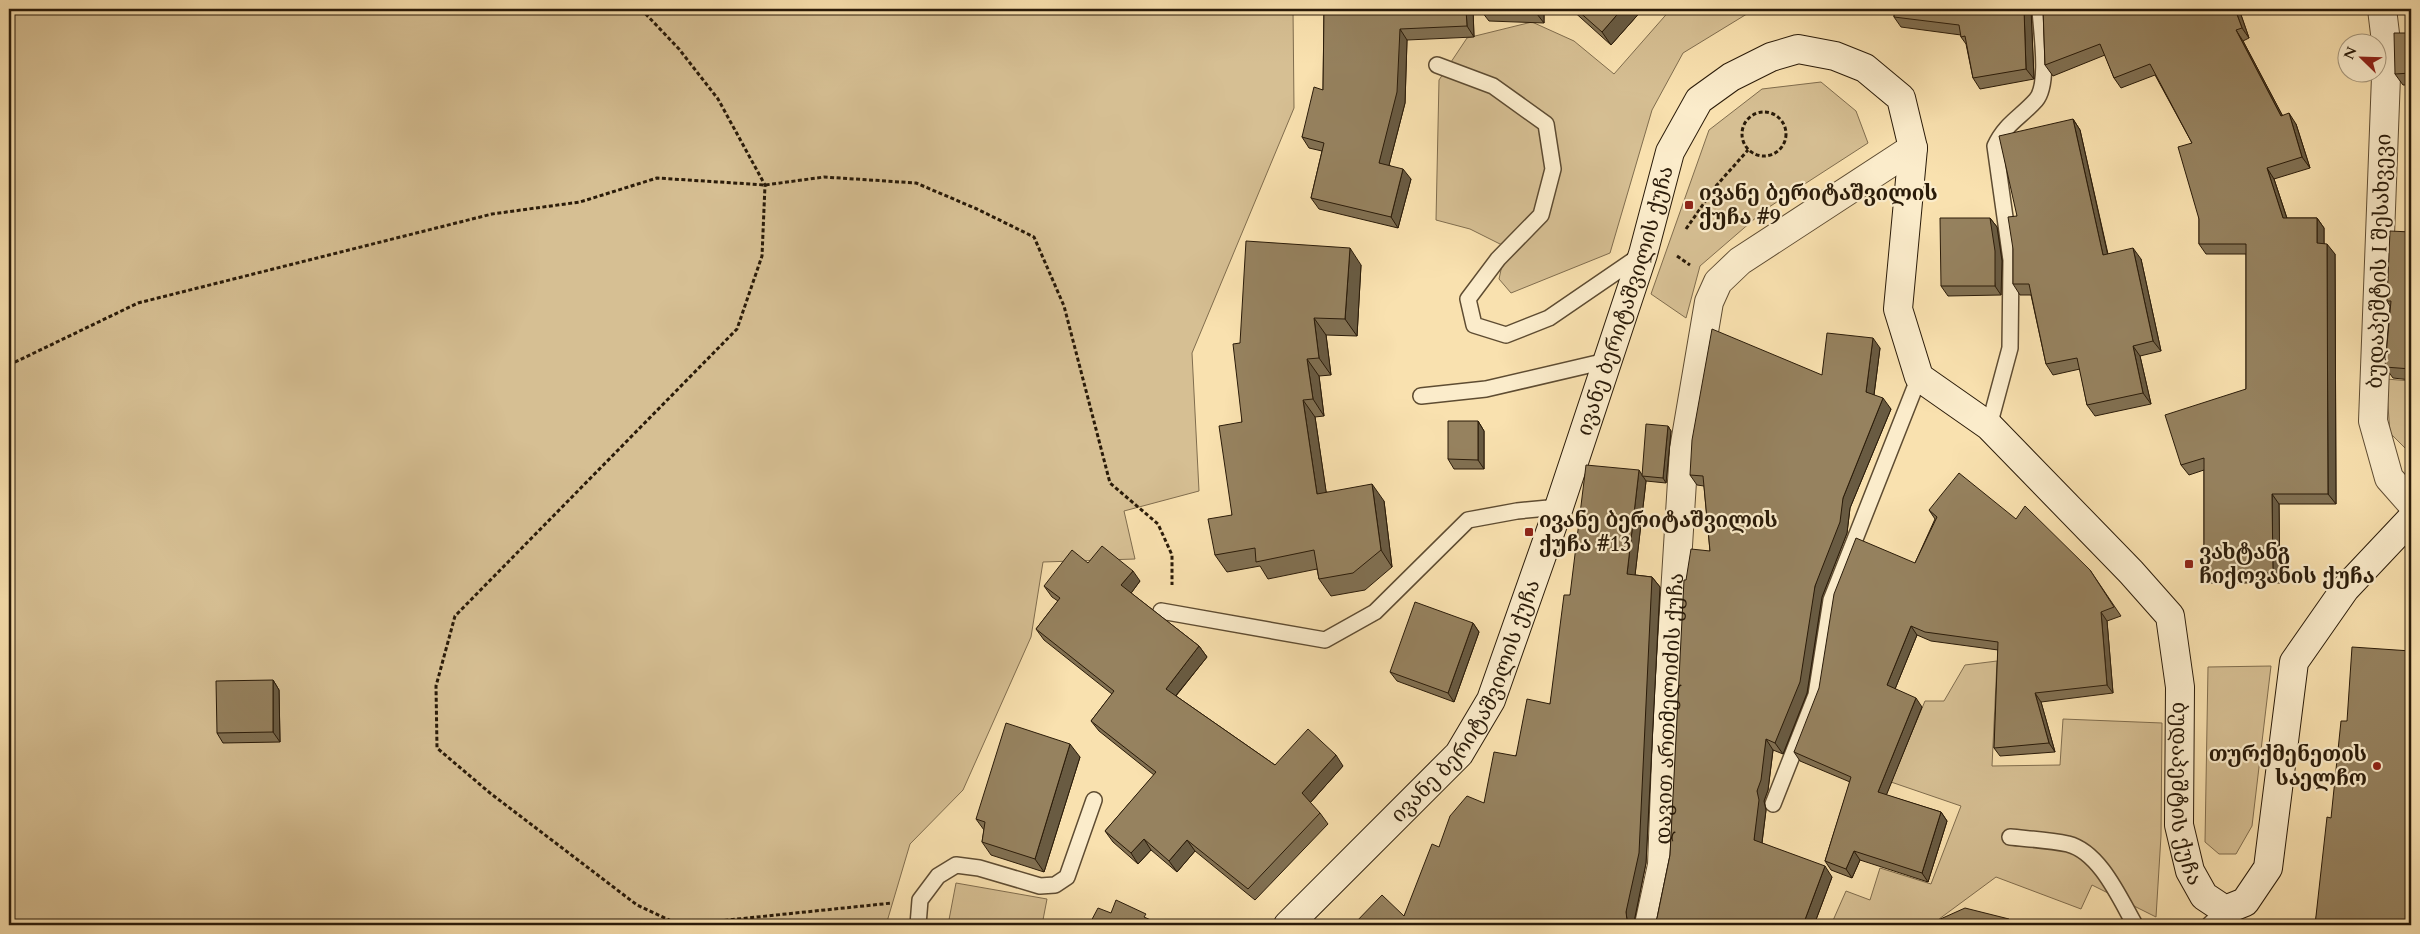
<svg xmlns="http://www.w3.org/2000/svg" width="2420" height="934" font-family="Cardo,'Noto Serif Georgian',serif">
<rect width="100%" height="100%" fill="#f9e1af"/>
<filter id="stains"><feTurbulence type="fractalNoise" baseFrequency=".004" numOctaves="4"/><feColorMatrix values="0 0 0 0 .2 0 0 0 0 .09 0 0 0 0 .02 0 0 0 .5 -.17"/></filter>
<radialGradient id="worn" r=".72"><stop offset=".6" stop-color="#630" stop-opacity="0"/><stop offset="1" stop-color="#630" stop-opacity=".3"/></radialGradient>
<!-- green -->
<g fill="#d6bf93" stroke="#806d4e">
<path d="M9,9H1293L1294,108L1192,353L1199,491L1124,511L1135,559L1043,562L1031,637L963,790L910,844L886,925H9Z"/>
<path d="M1671,9H1755L1683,53L1652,110L1610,253L1511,293L1499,279L1506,247L1470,229L1436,220L1439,80L1467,38L1532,22L1574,41L1614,74Z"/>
<path d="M1821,82L1856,111L1868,143L1766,209L1700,266L1686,318L1651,294L1709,130L1762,89Z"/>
<path d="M2386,379L2411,381L2410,453L2390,433Z"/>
<path d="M1997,661L1992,766L2060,765L2063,719L2162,723L2161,836L2156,917L2092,885L2081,909L1996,877L1931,925H1831L1846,891L1870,900L1880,868L1931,884L1961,806L1891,782L1925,701H1944L1965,665Z"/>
<path d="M2271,666L2252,826L2236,854H2219L2205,842L2208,667Z"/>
<path d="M956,883L1047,899L1042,925H948Z"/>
</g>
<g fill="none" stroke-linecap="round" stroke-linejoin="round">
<defs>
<g id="lane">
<path d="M1437,65L1493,86L1546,124L1553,169L1541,215L1498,259L1468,299L1474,325L1506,335L1549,318L1641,255"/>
<path d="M1421,396L1486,389L1606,361"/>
<path d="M1989,426L2010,348L2011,260L1995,146C2005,124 2021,117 2036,100C2050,84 2041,30 2040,9"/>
<path d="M1161,611L1325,640L1375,612L1468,520L1517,511L1559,507"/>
<path d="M1773,804L1816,695L1831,600L1919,377"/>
<path d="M2010,837C2029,839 2049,840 2068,844C2100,852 2120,899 2135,925"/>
<path d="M918,925L920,900L938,876L956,865L979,868L1040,886L1055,885L1067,877L1094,800"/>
<path d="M2209,925L2225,910"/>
</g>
<g id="street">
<path d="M2382,9L2387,50L2373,421L2389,478L2411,503"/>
<path id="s1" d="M1649,925L1662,865L1668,707L1684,449L1709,302L1718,282L1740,261L1913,148"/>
</g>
<g id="secondary">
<path id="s2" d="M1288,925L1459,754L1491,700L1559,507L1643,254L1670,152L1699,100L1731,77L1771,57L1798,49L1835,56L1865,68L1901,98L1913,148L1898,309L1919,377L1989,426L2131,572L2170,616L2180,687L2179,825L2190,871L2204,896L2225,910L2245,902L2268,868L2294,662L2345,589L2411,519"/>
</g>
</defs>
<!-- lane casing -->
<use href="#lane" stroke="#5e4c32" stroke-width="18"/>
<!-- street casing -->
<use href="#street" stroke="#5e4c32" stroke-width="30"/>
<!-- secondary casing -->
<use href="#secondary" stroke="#2a1b09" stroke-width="30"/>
<!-- path -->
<g stroke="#2a1b09" stroke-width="3" stroke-dasharray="4 2.5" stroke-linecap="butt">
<path d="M641,9L679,49L718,99L765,185L762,256L737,329L455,616L436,686L437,748L490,793L637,905L680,925L892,903"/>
<circle cx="1764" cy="134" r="22"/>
<path d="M1686,229L1716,186L1748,150"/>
<path d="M1677,256L1690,265"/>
<path d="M9,365L138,303L492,214L580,202L657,178L765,185L824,177L916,183L977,209L1034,237L1064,306L1110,483L1158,524L1172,555V585"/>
</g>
<!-- lane -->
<use href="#lane" stroke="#fbeccb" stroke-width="15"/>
<!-- street -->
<use href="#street" stroke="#fbeccb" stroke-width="28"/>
<!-- secondary -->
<use href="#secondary" stroke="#fbeccb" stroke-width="28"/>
</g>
<!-- wall -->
<g fill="#817052" stroke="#2a1b09">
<path d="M1324,9H1473L1474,37L1407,40L1405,103L1389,165L1411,179L1398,228L1319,209L1311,198L1322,151L1309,148L1302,137L1323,90Z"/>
<path d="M1482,9H1544V23L1489,21L1482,12Z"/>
<path d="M1571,9H1643L1611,45Z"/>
<path d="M1885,9H2031L2034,79L1980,89L1973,78L1966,44L1961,37V35L1901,27L1894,17V10Z"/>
<path d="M2043,9H2239L2249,38L2243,41L2282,115L2296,124L2310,168L2274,179L2287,218H2317L2324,228V243L2335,254L2336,504H2279L2280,583H2211L2204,573V470L2189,475L2181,465L2246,389V254H2206L2199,244V219L2192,143L2155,75L2121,88L2114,78L2105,55L2053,76L2045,65Z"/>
<path d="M2411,33V85H2403L2395,74Z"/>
<path d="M2073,119L2080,130L2108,254L2141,259L2161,351L2140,356L2151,404L2095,416L2087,405L2080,369L2053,375L2046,364L2031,295H2020L2013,284V249L2017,216Z"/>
<path d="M1990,218L1997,227L2002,261L2001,295L1948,296L1941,286Z"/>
<path d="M2411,232V380L2393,378L2385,367L2390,306L2387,301Z"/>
<path d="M1361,265L1357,336L1326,335L1331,375L1319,376L1324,416L1315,417L1326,492L1384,501L1392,567L1365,590L1331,596L1319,579L1317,569L1268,579L1260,566L1227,572L1215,555L1232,515L1242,422L1240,343Z"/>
<path d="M1880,348L1874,395L1891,409L1850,508L1847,533L1822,597L1807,693L1783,754L1773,750L1768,790L1764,801L1766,810L1762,843L1832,877L1814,925H1653L1657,918L1670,855L1686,580L1710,551L1704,486L1697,485L1690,475L1822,375Z"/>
<path d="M1478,421L1484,431V469H1454L1448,459Z"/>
<path d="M1668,426L1671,431L1666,483L1646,481L1635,575L1652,577L1660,587L1646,863L1634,922V925H1345L1404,916L1439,847L1484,803L1550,704L1570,595L1642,476Z"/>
<path d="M1929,510L2016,519L2090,570L2121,616L2107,621L2113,693L2041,702L2055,752L2000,756L1994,748L1998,650L1931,641L1917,635L1895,689L1922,707L1886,795L1941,812L1947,821L1928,882L1860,860L1852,878L1831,870L1825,861L1850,782L1800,761L1794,752L1915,563L1935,519Z"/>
<path d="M1088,563L1140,581L1131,593L1199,646L1207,657L1176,696L1275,765L1343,766L1310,803L1320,813L1328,824L1255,900L1195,851L1177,872L1151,850L1138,864L1113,842L1105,831L1154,775L1099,731L1091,721L1112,694L1044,640L1036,629L1058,601L1052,597L1044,586Z"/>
<path d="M1473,623L1479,632L1454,702L1397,681L1390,672Z"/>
<path d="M2411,651V925H2315L2347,721Z"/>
<path d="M273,680L279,690L280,742L223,743L217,733Z"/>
<path d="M1080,757L1044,872L991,855L982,842L984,830L976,819Z"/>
</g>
<!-- shaded-wall -->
<g fill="#695b42" stroke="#2a1b09">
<path d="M1466,9H1473L1474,37L1467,26Z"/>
<path d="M1537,9H1544V23L1537,14Z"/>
<path d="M1622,9H1643L1611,45L1602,32Z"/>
<path d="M2024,9H2031L2034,79L2026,69Z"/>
<path d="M2235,9H2239L2249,38L2242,28Z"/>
<path d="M1400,29L1407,40L1405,103L1387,173L1379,163Z"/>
<path d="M2236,30L2243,41L2288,126L2281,116Z"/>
<path d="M2289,113L2296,124L2310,168L2302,157Z"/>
<path d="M2073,119L2080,130L2110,265L2103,255Z"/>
<path d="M2267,168L2274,179L2290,228L2283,218Z"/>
<path d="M1403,169L1411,179L1398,228L1391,217Z"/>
<path d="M1990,218L1997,227L2002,261L2001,295L1995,286Z"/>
<path d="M2317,218L2324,228V254L2317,243Z"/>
<path d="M2327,244L2335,254L2336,504L2328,494Z"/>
<path d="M1350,248L1361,265L1357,336L1345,319Z"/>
<path d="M2133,248L2141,259L2161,351L2153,341Z"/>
<path d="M1314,318L1326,335L1331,375L1319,358Z"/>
<path d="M1873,338L1880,348L1873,402L1866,392Z"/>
<path d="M2133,346L2140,356L2151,404L2143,393Z"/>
<path d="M1307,359L1319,376L1324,416L1313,399Z"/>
<path d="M1883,398L1891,409L1850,508L1847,533L1822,597L1807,693L1783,754L1775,743L1815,586L1843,498Z"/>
<path d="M1303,400L1315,417L1329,511L1317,494Z"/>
<path d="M1478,421L1484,431V469L1478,460Z"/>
<path d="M1668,426L1671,431L1666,483L1663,478Z"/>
<path d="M1639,470L1646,481L1634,584L1627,574Z"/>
<path d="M1372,484L1384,501L1392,567L1381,550Z"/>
<path d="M2272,494L2279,504L2280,583L2273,573Z"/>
<path d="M1133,571L1140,581L1129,596L1121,585Z"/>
<path d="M1652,577L1660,587L1646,863L1634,922V925H1631L1627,920L1626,912Z"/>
<path d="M2101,612L2107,621L2113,693L2107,685Z"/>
<path d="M1473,623L1479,632L1454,702L1448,693Z"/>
<path d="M1911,626L1917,635L1893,694L1887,685Z"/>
<path d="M1199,646L1207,657L1173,699L1166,689Z"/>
<path d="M273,680L279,690L280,742L273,732Z"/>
<path d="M2035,693L2041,702L2055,752L2049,743Z"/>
<path d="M1916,698L1922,707L1884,801L1878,792Z"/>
<path d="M1766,739L1773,750L1768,790L1764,801L1766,810L1761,850L1754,840L1757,791Z"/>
<path d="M1070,744L1080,757L1044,872L1035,859Z"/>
<path d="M1336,755L1343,766L1309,804L1302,793Z"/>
<path d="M1941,812L1947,821L1928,882L1922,873Z"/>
<path d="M1144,839L1151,850L1138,864L1131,853Z"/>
<path d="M1187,840L1195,851L1177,872L1169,861Z"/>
<path d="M1854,851L1860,860L1852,878L1846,869Z"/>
<path d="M1825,866L1832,877L1814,925H1803Z"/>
<path d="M2009,919L2013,925H2006Z"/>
<path d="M2378,920L2381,925H2377Z"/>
</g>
<!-- building -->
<g fill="#96825f" stroke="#2a1b09">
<path d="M1324,9H1466L1467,26L1400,29L1397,92L1379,163L1403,169L1391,217L1311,198L1324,143L1302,137L1314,87L1323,90Z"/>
<path d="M1482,9H1537V14L1482,12Z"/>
<path d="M1576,9H1622L1602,32Z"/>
<path d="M1895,9H2024L2026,69L1973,78L1965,36L1961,37L1959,25L1894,17Z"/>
<path d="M2043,9H2235L2242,28L2236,30L2281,116L2289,113L2302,157L2267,168L2283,218H2317V243L2327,244L2328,494H2272L2273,573H2204V458L2181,465L2165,415L2246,389V244H2199V219L2178,147L2192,143L2150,64L2114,78L2100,44L2045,65Z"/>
<path d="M2394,33H2411V73L2395,74Z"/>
<path d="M2073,119L2103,255L2133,248L2153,341L2133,346L2143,393L2087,405L2077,358L2046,364L2029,284H2013V249L2008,217L2017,216L1999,136Z"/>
<path d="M1940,218H1990L1995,251V286H1941Z"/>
<path d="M2390,231L2411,232V369L2385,367L2391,301H2387Z"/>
<path d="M1246,241L1350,248L1345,319L1314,318L1319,358L1307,359L1313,399L1303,400L1317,494L1372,484L1381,550L1353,573L1319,579L1314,550L1256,562L1255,548L1215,555L1208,519L1232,515L1219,426L1242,422L1233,344L1240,343Z"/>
<path d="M1712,329L1822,375L1827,333L1873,338L1866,392L1883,398L1843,498L1840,522L1815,586L1800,682L1775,743L1766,739L1761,780L1757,791L1759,800L1754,840L1825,866L1803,925H1653L1657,918L1670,855L1684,580H1686L1691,549L1710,551L1703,476L1690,475L1692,440Z"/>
<path d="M1448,421H1478V460L1448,459Z"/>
<path d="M1646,424L1668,426L1663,478L1642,476Z"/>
<path d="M1586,465L1639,470L1627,574L1652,577L1639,853L1626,912L1627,920L1631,925H1345L1350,920L1354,924L1382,895L1404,916L1432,844L1439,847L1450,816L1467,796L1484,803L1494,752L1516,756L1527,699L1550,704L1564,595H1570Z"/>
<path d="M1959,473L2016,519L2025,506L2090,570L2114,607L2101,612L2107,685L2035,693L2049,743L1994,748L1998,642L1925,632L1911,626L1887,685L1916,698L1878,792L1941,812L1922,873L1854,851L1846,869L1825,861L1851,777L1794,752L1819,688L1834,594L1856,538L1915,563L1937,517L1929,510Z"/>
<path d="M1102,546L1133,571L1121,585L1199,646L1166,689L1275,765L1308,729L1336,755L1302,793L1320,813L1248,889L1187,840L1169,861L1144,839L1131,853L1105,831L1156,772L1091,721L1114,691L1036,629L1060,598L1044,586L1072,550L1088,563Z"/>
<path d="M1415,602L1473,623L1448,693L1390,672Z"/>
<path d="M2352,647L2411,651V922L2378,920L2377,925H2315L2327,817L2331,818L2341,721H2347Z"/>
<path d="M273,680V732L217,733L216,681Z"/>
<path d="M1006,723L1070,744L1035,859L982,842L985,822L976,819Z"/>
<path d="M1116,900L1146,914L1144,917L1162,925H1089L1098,908L1111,913Z"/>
<path d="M1965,908L2009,919L2006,925H1935L1936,921Z"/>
</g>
<!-- markers -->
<g fill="#8f2418" stroke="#fbeccb" stroke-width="2">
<rect x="1684" y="200" width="10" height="10" rx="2.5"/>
<rect x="1524" y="527" width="10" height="10" rx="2.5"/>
<rect x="2184" y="559" width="10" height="10" rx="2.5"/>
<circle cx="2377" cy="766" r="5"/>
</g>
<g text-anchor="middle" stroke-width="4.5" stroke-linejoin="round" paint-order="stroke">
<!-- poi labels -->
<g font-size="21" font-weight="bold" fill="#2a1b09" stroke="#fbeccb" text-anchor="start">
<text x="1699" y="200">ივანე ბერიტაშვილის<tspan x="1699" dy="24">ქუჩა #9</tspan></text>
<text x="1539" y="527">ივანე ბერიტაშვილის<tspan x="1539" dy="24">ქუჩა #13</tspan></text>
<text x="2199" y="559">ვახტანგ<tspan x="2199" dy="24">ჩიქოვანის ქუჩა</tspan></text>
<text x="2367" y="761" text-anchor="end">თურქმენეთის<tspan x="2367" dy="24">საელჩო</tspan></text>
</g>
<!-- street labels -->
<g font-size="21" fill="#2a1b09" stroke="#fbeccb">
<text transform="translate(2379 261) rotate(-88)" y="7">ბუდაპეშტის I შესახვევი</text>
<text dy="7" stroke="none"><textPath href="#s2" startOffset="726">ივანე ბერიტაშვილის ქუჩა</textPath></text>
<text dy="7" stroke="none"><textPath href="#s2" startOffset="291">ივანე ბერიტაშვილის ქუჩა</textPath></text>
<text dy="7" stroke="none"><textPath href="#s1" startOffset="218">დავით ართმელიძის ქუჩა</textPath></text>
<text dy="7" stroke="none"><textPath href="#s2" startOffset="1981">ბუდაპეშტის ქუჩა</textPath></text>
</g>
</g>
<!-- margin -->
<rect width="2420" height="934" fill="none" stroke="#f9e1af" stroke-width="30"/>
<rect x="10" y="10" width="2400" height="914" fill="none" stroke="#2a1b09" stroke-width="2.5"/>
<rect x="15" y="15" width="2390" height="904" fill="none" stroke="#2a1b09"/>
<!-- north arrow -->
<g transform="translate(2362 58) rotate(293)"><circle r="24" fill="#fbeccb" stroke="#a7987d"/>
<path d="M0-4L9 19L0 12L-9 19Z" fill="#8f2418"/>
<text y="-8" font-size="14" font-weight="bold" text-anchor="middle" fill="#2a1b09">N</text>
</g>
<rect width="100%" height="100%" filter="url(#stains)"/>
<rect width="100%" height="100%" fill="url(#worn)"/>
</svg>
